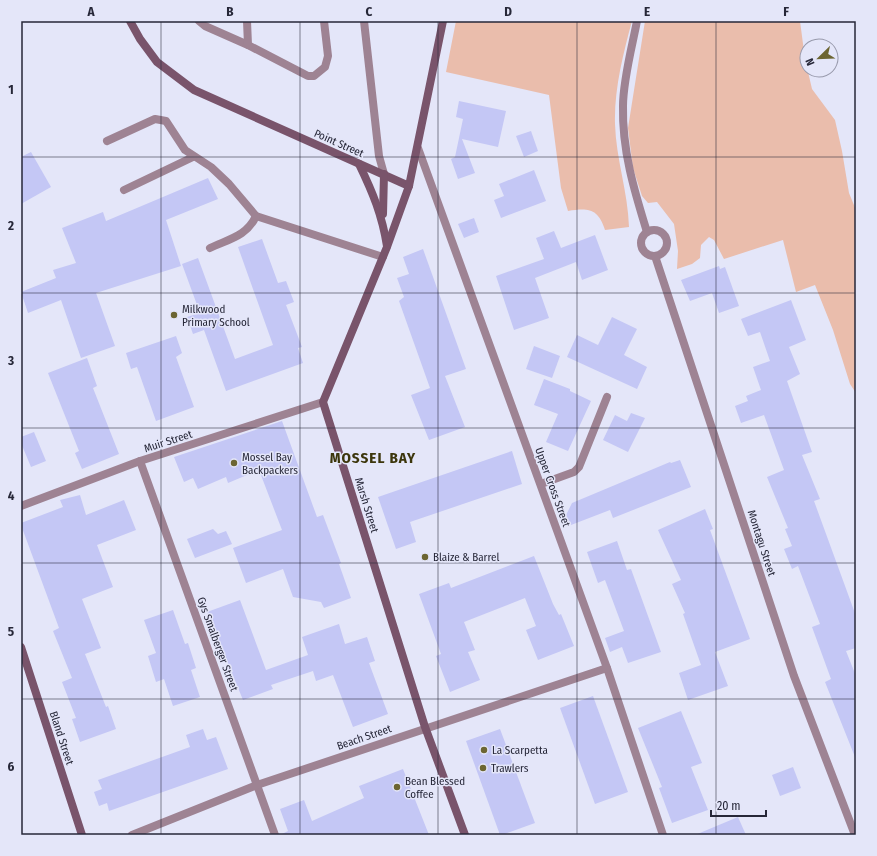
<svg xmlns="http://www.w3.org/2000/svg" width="877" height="856" font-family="'Fira Sans Condensed',sans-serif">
<rect width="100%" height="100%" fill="#e4e6f9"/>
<!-- green -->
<g fill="#eabdac">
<path d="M456,21H632C623,54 614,90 615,124C616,159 628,192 629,227L605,230C598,208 588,208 568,211L561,188L549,95L446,72Z"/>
<path d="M645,21H800L805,59L812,89L835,120L842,151L849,193L856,210V393L850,384L833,330L815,285L796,292L783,240L724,259L714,240L709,237L701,245L700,258L692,264L677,269L678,251L674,224L657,202L648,203L642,196L633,168L628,128Z"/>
</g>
<!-- building -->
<g fill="#c4c7f5">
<path d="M459,101L506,111L498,147L462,139L475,173L458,179L451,159L455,157L463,119L456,117Z"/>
<path d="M531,131L538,151L524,157L516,136Z"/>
<path d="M31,152L51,187L21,204V157Z"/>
<path d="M534,170L546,201L501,218L494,200L504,196L499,184Z"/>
<path d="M208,178L218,199L166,220L181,266L96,293L115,346L81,358L61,300L28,313L21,292L56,278L53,270L76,263L62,228L103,212L106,221Z"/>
<path d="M474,218L479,232L464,238L458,224Z"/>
<path d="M554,231L561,248L595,235L608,270L582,280L576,262L535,278L549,318L514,330L496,276L544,259L536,238Z"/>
<path d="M262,239L278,283L286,281L294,302L286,305L302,347L298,348L303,363L226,391L204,330L193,334L187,317L200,313L182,264L198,258L235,359L273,345L238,247Z"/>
<path d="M423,249L466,369L445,376L465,427L429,440L411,395L430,388L399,301L404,297L397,278L409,274L403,257Z"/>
<path d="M719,266L720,269L725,267L739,306L719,313L712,293L690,301L681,280Z"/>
<path d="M791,300L806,340L789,347L800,374L787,381L812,452L802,455L820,499L814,501L856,616V648L846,651L856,676L855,757L825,682L831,679L812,627L820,624L798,566L792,569L784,549L792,546L785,529L788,528L767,477L784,470L764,415L741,423L735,406L748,401L746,396L761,390L753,367L770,361L760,332L748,336L741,319Z"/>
<path d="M612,317L637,329L624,355L647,367L637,389L567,357L577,335L598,345Z"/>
<path d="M176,336L182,353L176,357L194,407L156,421L137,367L131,369L126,353Z"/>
<path d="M534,346L560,356L552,378L526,369Z"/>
<path d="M87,358L97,386L93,388L119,454L82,469L75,453L79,451L48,373Z"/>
<path d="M544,379L570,389V391L591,401L568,451L546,442L558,414L534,405Z"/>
<path d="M631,413L645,418L628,452L603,440L615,415L627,421Z"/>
<path d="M282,421L317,517L323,515L341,563L339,564L351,598L324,608L321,602L293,597L283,569L246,583L233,548L282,530L259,470L228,483L226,477L198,489L193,478L184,482L174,457Z"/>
<path d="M34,432L46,461L31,467L21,443V437Z"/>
<path d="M512,451L522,484L410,522L416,542L396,549L378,497Z"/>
<path d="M680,460L691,487L613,518L610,510L571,525L566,515L572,503L670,462L671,463Z"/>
<path d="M80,495L86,515L124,500L136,530L97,545L113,587L82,599L101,648L85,654L106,707L108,706L116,729L80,742L72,719L76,718L62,682L72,678L53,631L59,628L21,525V523L63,507L60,500Z"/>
<path d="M705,509L713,529L710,530L750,639L715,652L728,686L688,700L679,673L701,665L683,614L685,613L672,584L681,580L658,530Z"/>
<path d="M213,529L218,534L226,531L232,544L195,558L187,539Z"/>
<path d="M617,541L627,570L631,569L661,652L628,663L622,647L610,652L605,638L624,631L605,580L598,583L587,552Z"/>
<path d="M534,556L553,604L559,615L561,614L574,646L538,660L526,630L536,626L525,598L464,622L475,650L468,652L480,680L450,692L436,656L441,654L419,594L449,583L451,588Z"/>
<path d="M240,600L266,670L308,655L302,637L339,624L345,644L367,637L375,661L369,663L388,714L353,727L333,675L316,681L313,671L271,685L273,689L243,700L207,612Z"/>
<path d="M173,610L185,644L188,643L196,668L191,670L200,697L173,706L164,679L156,682L148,656L156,653L144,620Z"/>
<path d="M593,696L628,792L595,804L560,708Z"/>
<path d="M681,711L702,763L691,767L708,810L672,823L659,788L662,787L638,728Z"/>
<path d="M203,729L207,740L216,737L228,769L109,811L107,803L99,806L94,792L102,789L98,780L190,747L186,735Z"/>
<path d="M500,729L535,823L502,835H500L466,741Z"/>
<path d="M793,767L801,788L780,796L772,775Z"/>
<path d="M403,769L429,835H280L288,831L280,809L304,800L312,821L364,798L359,786Z"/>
<path d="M738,817L746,835H695Z"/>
</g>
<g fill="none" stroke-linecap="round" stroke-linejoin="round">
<!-- lane -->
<g stroke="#9e8393" stroke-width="8">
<path d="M199,21L205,26L248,45"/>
<path d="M247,21L248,45L308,76H314L325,67L328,56L324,21"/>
<path d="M637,21C632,47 623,80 623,106C622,150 634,190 647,232"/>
<path d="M107,141L155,119L166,121L185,150L211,167L229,184L256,216L383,257"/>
<path d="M124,190L193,157"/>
<path d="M210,248C229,239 247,236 256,216"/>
</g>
<!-- street -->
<g stroke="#9e8393" stroke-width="8">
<path d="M364,21L379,156L384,174"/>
<path d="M418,148L607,668L663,835"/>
<circle cx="654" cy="243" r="13"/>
<path d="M655,256L794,676L855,835"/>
<path d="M140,461L275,835"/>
<path d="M541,484L574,472L579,467L607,397"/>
<path d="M21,506L140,461L323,402"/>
<path d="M132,835L257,785L607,668"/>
</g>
<!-- secondary -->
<g stroke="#79546b" stroke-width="8">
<path d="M130,21L140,39L157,62L194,90L409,186"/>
<path d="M443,21L409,186L387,247L323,402L425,727L465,835"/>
<path d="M359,164C373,193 382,215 387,246"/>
<path d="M383,214L384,174"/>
<path d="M21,647L82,835"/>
</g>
</g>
<!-- grid -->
<path fill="none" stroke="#262738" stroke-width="1" stroke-opacity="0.55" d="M161,21V835M300,21V835M438,21V835M577,21V835M716,21V835M21,157H856M21,293H856M21,428H856M21,563H856M21,699H856"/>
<!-- markers -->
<g fill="#6c6532" stroke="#e4e6f9" stroke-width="1.5">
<circle cx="174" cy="315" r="4"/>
<circle cx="234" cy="463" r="4"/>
<circle cx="425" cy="557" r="4"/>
<circle cx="484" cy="750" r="4"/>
<circle cx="483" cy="768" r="4"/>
<circle cx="397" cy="787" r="4"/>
</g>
<g text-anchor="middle" stroke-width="3" stroke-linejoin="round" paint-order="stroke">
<!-- street labels -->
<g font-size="11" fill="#262738" stroke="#e4e6f9">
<text transform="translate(339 143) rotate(24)" y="4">Point Street</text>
<text transform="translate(168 441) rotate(-18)" y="4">Muir Street</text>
<text transform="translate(553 487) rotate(70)" y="4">Upper Cross Street</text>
<text transform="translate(367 505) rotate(73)" y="4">Marsh Street</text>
<text transform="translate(762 543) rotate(72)" y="4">Montagu Street</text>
<text transform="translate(218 644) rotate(70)" y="4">Gys Smalberger Street</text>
<text transform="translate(364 737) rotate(-19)" y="4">Beach Street</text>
<text transform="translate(62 738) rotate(72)" y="4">Bland Street</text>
</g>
<!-- poi labels -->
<g font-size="11" fill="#262738" stroke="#e4e6f9" text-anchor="start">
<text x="182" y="313">Milkwood<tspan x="182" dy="13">Primary School</tspan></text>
<text x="242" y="461">Mossel Bay<tspan x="242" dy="13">Backpackers</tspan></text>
<text x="433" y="561">Blaize &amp; Barrel</text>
<text x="492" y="754">La Scarpetta</text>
<text x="491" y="772">Trawlers</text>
<text x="405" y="785">Bean Blessed<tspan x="405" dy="13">Coffee</tspan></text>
</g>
<!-- district labels -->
<g font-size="15" font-weight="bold" letter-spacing="1" fill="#3c360c" stroke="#e4e6f9">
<text x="373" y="463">MOSSEL BAY</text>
</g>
</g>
<!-- border -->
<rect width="877" height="856" fill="none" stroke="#e4e6f9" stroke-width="44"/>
<!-- north arrow -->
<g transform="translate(819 58) rotate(247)"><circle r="19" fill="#e4e6f9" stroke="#989aac"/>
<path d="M0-3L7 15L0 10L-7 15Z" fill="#6c6532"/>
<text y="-6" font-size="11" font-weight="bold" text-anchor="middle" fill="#262738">N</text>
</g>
<!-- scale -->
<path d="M711 810v6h55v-6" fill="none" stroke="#262738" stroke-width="2"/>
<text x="717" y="810" font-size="12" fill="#262738" stroke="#e4e6f9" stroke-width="3" paint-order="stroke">20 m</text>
<rect x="22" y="22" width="833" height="812" fill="none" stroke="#262738" stroke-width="1.5"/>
<g font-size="13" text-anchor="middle" font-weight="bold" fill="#262738">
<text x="91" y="16">A</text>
<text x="230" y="16">B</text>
<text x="369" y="16">C</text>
<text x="508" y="16">D</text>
<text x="647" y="16">E</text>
<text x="786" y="16">F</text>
<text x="11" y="94">1</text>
<text x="11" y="230">2</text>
<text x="11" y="365">3</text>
<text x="11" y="500">4</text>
<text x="11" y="636">5</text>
<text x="11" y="771">6</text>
</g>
</svg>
